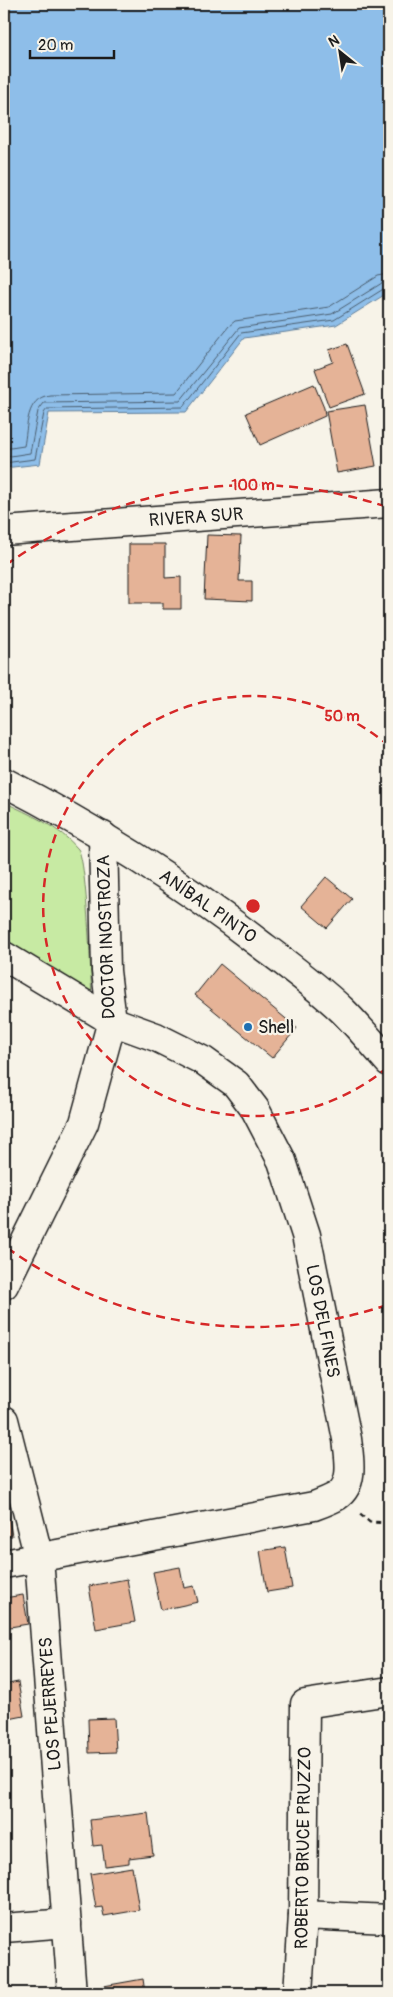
<svg xmlns="http://www.w3.org/2000/svg" width="393" height="1997" font-family="Pangolin,sans-serif">
<rect width="100%" height="100%" fill="#f7f3e8"/>
<filter id="ink" filterUnits="userSpaceOnUse"><feTurbulence type="fractalNoise" baseFrequency=".02" numOctaves="2"/><feDisplacementMap in="SourceGraphic" scale="10" xChannelSelector="R" yChannelSelector="G"/><feConvolveMatrix kernelMatrix="1 2 1 2 8 2 1 2 1" color-interpolation-filters="sRGB"/></filter>
<g filter="url(#ink)">
<!-- green -->
<path fill="#c7eaa3" stroke="#728360" d="M4,802C29,814 60,827 78,849C87,862 91,978 92,1002L4,943Z"/>
<!-- water -->
<path fill="#8ebee9" stroke="#607d97" d="M4,4H389V292L336,325L244,338L186,412L49,413L40,464L4,468Z"/>
<g fill="none" stroke-linecap="round" stroke-linejoin="round">
<!-- shore -->
<g stroke="#4a5d6e" stroke-width="1">
<path d="M4,449L24,446C28,427 25,398 50,395L176,393L229,326L235,321L329,307L378,276L389,274"/>
<path d="M4,457L30,453L38,411L44,403L180,401L239,328L332,314L382,283L389,281"/>
<path d="M4,463L35,459L44,413L47,409L183,407L241,333L334,320L385,288H389"/>
</g>
</g>
<!-- building -->
<g fill="#e5b397" stroke="#1c1c1c">
<path d="M347,344L365,394L329,407L315,369L333,362L329,350Z"/>
<path d="M314,384L324,408L325,416L260,445L246,413Z"/>
<path d="M365,405L376,466L337,473L326,411Z"/>
<path d="M207,535L241,536L239,581H252V601L204,599Z"/>
<path d="M129,544H165V578L181,577V609H163V603H129Z"/>
<path d="M326,877L352,899L327,928L301,906Z"/>
<path d="M220,964L297,1028L272,1058L195,995Z"/>
<path d="M4,1502H6L12,1536L4,1537Z"/>
<path d="M285,1547L292,1588L267,1592L260,1551Z"/>
<path d="M180,1567L184,1588L194,1586L198,1602L161,1610L153,1572Z"/>
<path d="M127,1579L135,1622L96,1629L89,1586Z"/>
<path d="M23,1595L28,1624L4,1628V1598Z"/>
<path d="M18,1682L24,1716L4,1720V1685Z"/>
<path d="M114,1718L116,1752L89,1753L88,1719Z"/>
<path d="M148,1813L153,1855L129,1858V1863L105,1866L102,1845L93,1846L90,1820Z"/>
<path d="M132,1867L139,1910L104,1916L102,1907L96,1908L90,1874Z"/>
<path d="M143,1979L145,1993H99L98,1987Z"/>
</g>
<g fill="none" stroke-linecap="round" stroke-linejoin="round">
<defs>
<g id="minor">
<path d="M4,531L389,503"/>
<path d="M4,956L112,1021L156,1037L204,1061L236,1084L255,1109L282,1161L306,1235L347,1439C349,1457 355,1484 337,1496C330,1500 322,1503 314,1506L4,1564"/>
<path d="M4,1285L84,1123L112,1021L106,971L103,836"/>
<path d="M4,1420L39,1558L72,1993"/>
<path d="M303,1915L389,1919"/>
<path d="M4,1928L67,1923"/>
<path d="M298,1993L303,1915L305,1704L389,1691"/>
</g>
<path id="primary" d="M4,782C94,828 180,882 260,944C288,965 318,987 343,1011C359,1027 374,1045 389,1062"/>
</defs>
<!-- minor casing -->
<use href="#minor" stroke="#1c1c1c" stroke-width="31"/>
<!-- primary casing -->
<use href="#primary" stroke="#1c1c1c" stroke-width="31"/>
<!-- path -->
<path stroke="#1c1c1c" stroke-width="3" stroke-dasharray="5 4" stroke-linecap="butt" d="M360,1514L370,1522L389,1523"/>
<!-- minor -->
<use href="#minor" stroke="#f7f3e8" stroke-width="28"/>
<!-- primary -->
<use href="#primary" stroke="#f7f3e8" stroke-width="28"/>
</g>
</g>
<!-- distance rings -->
<g fill="none" stroke="#d62828" stroke-width="2.5" stroke-dasharray="9 6">
<path d="M388 1067A210 210 0 1 1 388 745"/>
<path d="M387 1305A421 421 0 0 1 6 1247M6 565A421 421 0 0 1 387 507"/>
</g>
<!-- markers -->
<circle fill="#1f6fb2" stroke="#f7f3e8" stroke-width="2" cx="248" cy="1027" r="5"/>
<g text-anchor="middle" stroke-width="4.5" stroke-linejoin="round" paint-order="stroke">
<!-- street labels -->
<g font-size="18" fill="#1c1c1c" stroke="#f7f3e8">
<text transform="translate(196 517) rotate(-4)" y="6">RIVERA SUR</text>
<text transform="translate(208 906) rotate(35)" y="6">ANÍBAL PINTO</text>
<text transform="translate(106 937) rotate(-92)" y="6">DOCTOR INOSTROZA</text>
<text transform="translate(323 1321) rotate(79)" y="6">LOS DELFINES</text>
<text transform="translate(50 1704) rotate(-94)" y="6">LOS PEJERREYES</text>
<text transform="translate(303 1848) rotate(-89)" y="6">ROBERTO BRUCE PRUZZO</text>
</g>
<!-- poi labels -->
<g font-size="18" fill="#1c1c1c" stroke="#f7f3e8" text-anchor="start">
<text x="258" y="1033">Shell</text>
</g>
</g>
<circle cx="253" cy="906" r="8" fill="#d62828" stroke="#f7f3e8" stroke-width="2.5"/>
<g font-size="15" text-anchor="middle" font-weight="bold" fill="#d62828" stroke="#f7f3e8" stroke-width="4.5" stroke-linejoin="round" paint-order="stroke">
<text x="253" y="490">100 m</text>
<text x="342" y="721">50 m</text>
</g>
<!-- margin -->
<rect width="393" height="1997" fill="none" stroke="#f7f3e8" stroke-width="20"/>
<rect x="10" y="10" width="373" height="1977" fill="none" stroke="#1c1c1c" stroke-width="2" filter="url(#ink)"/>
<!-- north arrow -->
<g transform="translate(340 52) rotate(330)" stroke="#f7f3e8" stroke-width="4" paint-order="stroke">
<path d="M0-4L9 19L0 12L-9 19Z" fill="#1c1c1c"/>
<text y="-8" font-size="14" font-weight="bold" text-anchor="middle" fill="#1c1c1c">N</text>
</g>
<!-- scale -->
<path d="M30 50v8h84v-8" fill="none" stroke="#1c1c1c" stroke-width="2.5"/>
<text x="38" y="50" font-size="15" fill="#1c1c1c" stroke="#f7f3e8" stroke-width="4" paint-order="stroke">20 m</text>
</svg>
